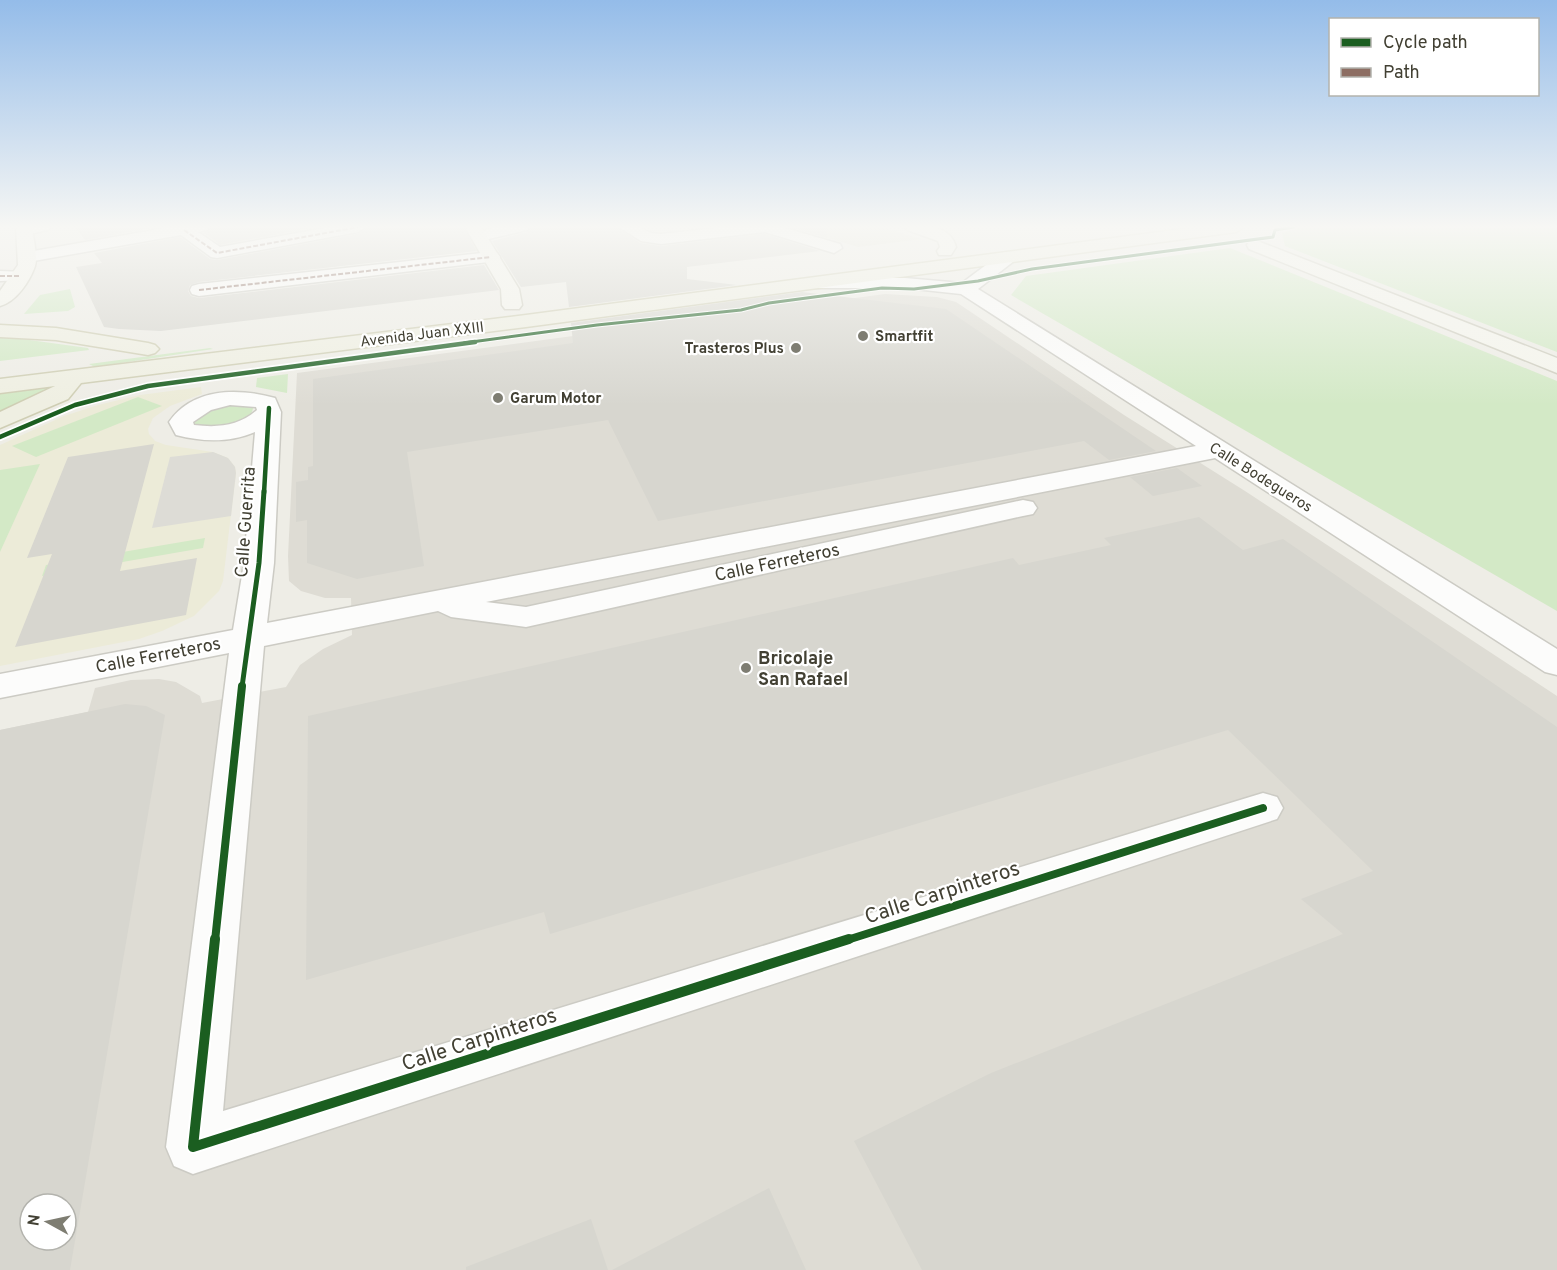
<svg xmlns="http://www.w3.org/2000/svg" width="1557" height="1270" font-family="Overpass,sans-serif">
<rect width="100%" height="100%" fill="#eeede6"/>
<!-- residential -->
<path fill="#e2e1d3" d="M792,227H881L922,239L858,247Z"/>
<!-- industrial -->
<path fill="#dedcd4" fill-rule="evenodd" d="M885,294L937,297L956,302L1124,415L1245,491L1557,696V1270H0V730L88,712L95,688L131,680L159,679L176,682L200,696L202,703L286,687L300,665L323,649L352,635L351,598H325L301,591L289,581L288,556L297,373ZM30,1204H66V1240H30Z"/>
<!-- education -->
<path fill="#ecebd8" d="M201,387L202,394L170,406L153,418L148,429L149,434L155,441L166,445L213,452L228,458L235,467L236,473L223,581L219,591L194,616L162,631L139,639L0,666V445L64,416L98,405L140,395Z"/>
<!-- green -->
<g fill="#d3e9c6">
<path d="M1302,227H1557V352L1285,246L1282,233Z"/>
<path d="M1230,248L1557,381V611L1011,295L1026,276Z"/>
<path d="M70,289L75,307L68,311L24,314L40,295Z"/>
<path d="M0,336L88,348L89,350L0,361Z"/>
<path d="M213,349L95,367L89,364L210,348Z"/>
<path d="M288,374L287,393L256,387L257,378Z"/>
<path d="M48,387L44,394L0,414V393Z"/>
<path d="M138,397L162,406L36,457L12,446Z"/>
<path d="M227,404L248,405L253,408C251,426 210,430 195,425L193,421L196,416Z"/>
<path d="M40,464L0,552V470Z"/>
<path d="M205,538L203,548L42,576L46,565Z"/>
</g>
<!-- parking -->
<path fill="#dddcd6" d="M213,452L228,458L235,467L236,473L231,516L152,528L170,457Z"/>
<!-- building -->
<g fill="#d7d6cf" fill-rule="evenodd">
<path d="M75,227H156L85,240Z"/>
<path d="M211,227H316L220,245L204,233Z"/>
<path d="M368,227H463L477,251L199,282L190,285L188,291L191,296L199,298L484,265L499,290L161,331L119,329L104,327L76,267L102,263L94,253L180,237L210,259L217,260L358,234Z"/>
<path d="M531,227H617L640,243L661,246L765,234L820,251L687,267V279L737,285L569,307L566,282L521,287L492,241L528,232Z"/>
<path d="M791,227H826L827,238Z"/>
<path d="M802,292L946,309L1156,451L1109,460L1084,441L658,521L608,420L407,452L424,566L357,579L307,563V520L296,522V482L308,480V467L313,466V379L573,343L571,323Z"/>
<path d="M154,444L120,571L197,558L186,615L15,647L52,554L27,558L68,457Z"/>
<path d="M1177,468L1202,486L1153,496L1130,477Z"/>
<path d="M1199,517L1243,550L1283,539L1557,727V1270H922L854,1141L991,1073L1343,934L1301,899L1373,871L1228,730L550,934L544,912L306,980L308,716L1013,558L1019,565L1111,545L1104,538Z"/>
<path d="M125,704L146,706L165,715L70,1270H0V730ZM30,1204H66V1240H30Z"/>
<path d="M769,1188L806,1270H612Z"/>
<path d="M591,1219L608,1270H466V1267Z"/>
</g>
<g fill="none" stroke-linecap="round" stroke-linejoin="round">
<defs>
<g id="street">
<path d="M18,227H50L48,230L24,235L18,233L16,230Z"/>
<path d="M171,227H209L207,230L198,232L220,247L330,227H366L358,232L217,258L211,257L181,235L28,262L22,261L19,257L22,253L28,252Z"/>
<path d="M497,227H529L527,230L480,241L472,236L474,233Z"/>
<path d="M619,227H639L651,233L661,234L725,227H782L840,244L842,248L834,253L765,232L661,244L641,241Z"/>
<path d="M491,252L497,253L500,257L497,261L199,296L192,294L190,290L192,286L199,284Z"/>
<path d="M1008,252L1014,253L1017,257L1014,261L978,289L1557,649V675L1545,672L1215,458L486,602L526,607L1023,500L1033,502L1037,508L1033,514L1023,516L526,627L451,617L438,611L264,646L223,1111L1263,793L1277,797L1283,808L1277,819L193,1174L174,1166L166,1147L229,653L0,698V674L233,630L244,563L255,432C229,443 203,442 176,435L169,422C193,387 239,388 275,398L281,412L274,563L267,623L1196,446L961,294L905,288H816L810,287L807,283L810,279L816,278H905L962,283L1002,253ZM230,405L256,407L257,410C239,426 218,428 194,425L193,422L211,410Z"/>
<path d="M0,271L26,272L29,276L26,280L0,281Z"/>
</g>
<g id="secondary">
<path d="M16,227H32C33,238 38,256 35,266C30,281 16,302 0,306V291L18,265Z"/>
<path d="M465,227H481L519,289L522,305L519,309H505L502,305L501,289Z"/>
<path d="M905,227C925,227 950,224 956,247L951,255H939L937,251L940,247L938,241L907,230Z"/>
<path d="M1255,240L1557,358V373L1249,249L1247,245L1249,241Z"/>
</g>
<g id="primary">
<path d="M1197,227H1244L1236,232L526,327L81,383L68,399L0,428V412L55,386L0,393V379L526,315Z"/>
<path d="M0,325L56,328L148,343L155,345L159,349L155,353L148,355L56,340L0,337Z"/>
</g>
</defs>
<!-- street casing -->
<use href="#street" stroke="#cccbc4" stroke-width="3"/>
<!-- secondary casing -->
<use href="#secondary" stroke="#cecdbf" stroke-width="3"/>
<!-- primary casing -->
<use href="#primary" stroke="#cfceb4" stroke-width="3"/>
<!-- street -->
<use href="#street" fill="#fcfcfb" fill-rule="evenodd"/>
<!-- secondary -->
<use href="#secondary" fill="#f5f5ed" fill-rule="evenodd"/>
<!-- primary -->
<use href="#primary" fill="#efefe2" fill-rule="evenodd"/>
<!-- quiet -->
<g stroke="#8d6e63" stroke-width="2" stroke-dasharray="5 2" stroke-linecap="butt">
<path d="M184,230L217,253L358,227"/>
<path d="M0,276H20"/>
<path d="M199,290L491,257"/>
</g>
<defs>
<path id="cycleway-far4" d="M464,343L597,325L741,310L769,303L882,288L914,289L978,281L1032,269L1273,237L1275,230L1294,227"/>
<g id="cycleway-far3">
<path d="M0,437L75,405L148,386L475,342"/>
<path d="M264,493L269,408"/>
</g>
<path id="cycleway-far2" d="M242,687L259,563L264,491"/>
<g id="cycleway-far1">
<path d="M215,941L242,686"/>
<path d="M844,941L1263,808"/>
</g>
<path id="cycleway" d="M215,939L193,1147L849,939"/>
</defs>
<!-- cycleway-far4 casing -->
<use href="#cycleway-far4" stroke="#fff" stroke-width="5"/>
<!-- cycleway-far3 casing -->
<use href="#cycleway-far3" stroke="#fff" stroke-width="8"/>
<!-- cycleway-far2 casing -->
<use href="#cycleway-far2" stroke="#fff" stroke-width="9"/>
<!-- cycleway-far1 casing -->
<use href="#cycleway-far1" stroke="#fff" stroke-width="11"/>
<!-- cycleway casing -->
<use href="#cycleway" stroke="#fff" stroke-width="14"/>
<!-- cycleway-far4 -->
<use href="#cycleway-far4" stroke="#1b5e20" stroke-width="3"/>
<!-- cycleway-far3 -->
<use href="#cycleway-far3" stroke="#1b5e20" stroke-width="4.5"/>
<!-- cycleway-far2 -->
<use href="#cycleway-far2" stroke="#1b5e20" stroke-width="5"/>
<!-- cycleway-far1 -->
<use href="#cycleway-far1" stroke="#1b5e20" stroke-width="8"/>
<!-- cycleway -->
<use href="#cycleway" stroke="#1b5e20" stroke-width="10"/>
</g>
<!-- sky -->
<linearGradient id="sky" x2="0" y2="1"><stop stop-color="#94bce9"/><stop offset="0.56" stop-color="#f7f7f4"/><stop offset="1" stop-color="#f7f7f4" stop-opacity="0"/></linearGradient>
<rect width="1557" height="405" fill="url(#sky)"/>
<!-- markers -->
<g fill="#7e7d72" stroke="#fff" stroke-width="2">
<circle cx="863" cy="336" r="6"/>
<circle cx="796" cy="348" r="6"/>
<circle cx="498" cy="398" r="6"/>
<circle cx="746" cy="668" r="6"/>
</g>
<g text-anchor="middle" stroke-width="4.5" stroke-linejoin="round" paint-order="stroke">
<!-- far-street labels -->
<g font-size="15" fill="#424033" stroke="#fff">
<text transform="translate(422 334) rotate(-7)" y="5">Avenida Juan XXIII</text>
<text transform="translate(1261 477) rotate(32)" y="5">Calle Bodegueros</text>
</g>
<!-- far-poi labels -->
<g font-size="15" font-weight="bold" fill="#424033" stroke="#fff" text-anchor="start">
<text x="875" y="341">Smartfit</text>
<text x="784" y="353" text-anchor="end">Trasteros Plus</text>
<text x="510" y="403">Garum Motor</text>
</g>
<!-- street labels -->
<g font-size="18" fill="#424033" stroke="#fff">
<text transform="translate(245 522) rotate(-86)" y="6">Calle Guerrita</text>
<text transform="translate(777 562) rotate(-12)" y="6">Calle Ferreteros</text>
<text transform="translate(158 655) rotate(-11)" y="6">Calle Ferreteros</text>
</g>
<!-- poi labels -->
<g font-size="18" font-weight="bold" fill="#424033" stroke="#fff" text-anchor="start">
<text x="758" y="664">Bricolaje<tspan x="758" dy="21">San Rafael</tspan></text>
</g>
<!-- near-street labels -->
<g font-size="21" fill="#424033" stroke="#fff">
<text transform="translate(942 892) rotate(-18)" y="7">Calle Carpinteros</text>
<text transform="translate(479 1039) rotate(-18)" y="7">Calle Carpinteros</text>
</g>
</g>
<!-- legend -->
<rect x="1329" y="18" width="210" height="78" fill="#ffffff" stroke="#b3b3ad" stroke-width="1.5"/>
<rect x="1341" y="38" width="30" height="9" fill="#1b5e20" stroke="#b3b3ad" stroke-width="1.5"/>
<text x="1383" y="48" font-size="18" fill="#424033">Cycle path</text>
<rect x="1341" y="68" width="30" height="9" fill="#8d6e63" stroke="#b3b3ad" stroke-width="1.5"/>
<text x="1383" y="78" font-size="18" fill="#424033">Path</text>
<!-- north arrow -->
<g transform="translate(48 1222) rotate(278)"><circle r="28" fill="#ffffff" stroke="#b3b3ad" stroke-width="1.5"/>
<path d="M0-4.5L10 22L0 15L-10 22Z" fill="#7e7d72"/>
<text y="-9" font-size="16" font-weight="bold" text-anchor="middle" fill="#424033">N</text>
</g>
</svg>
